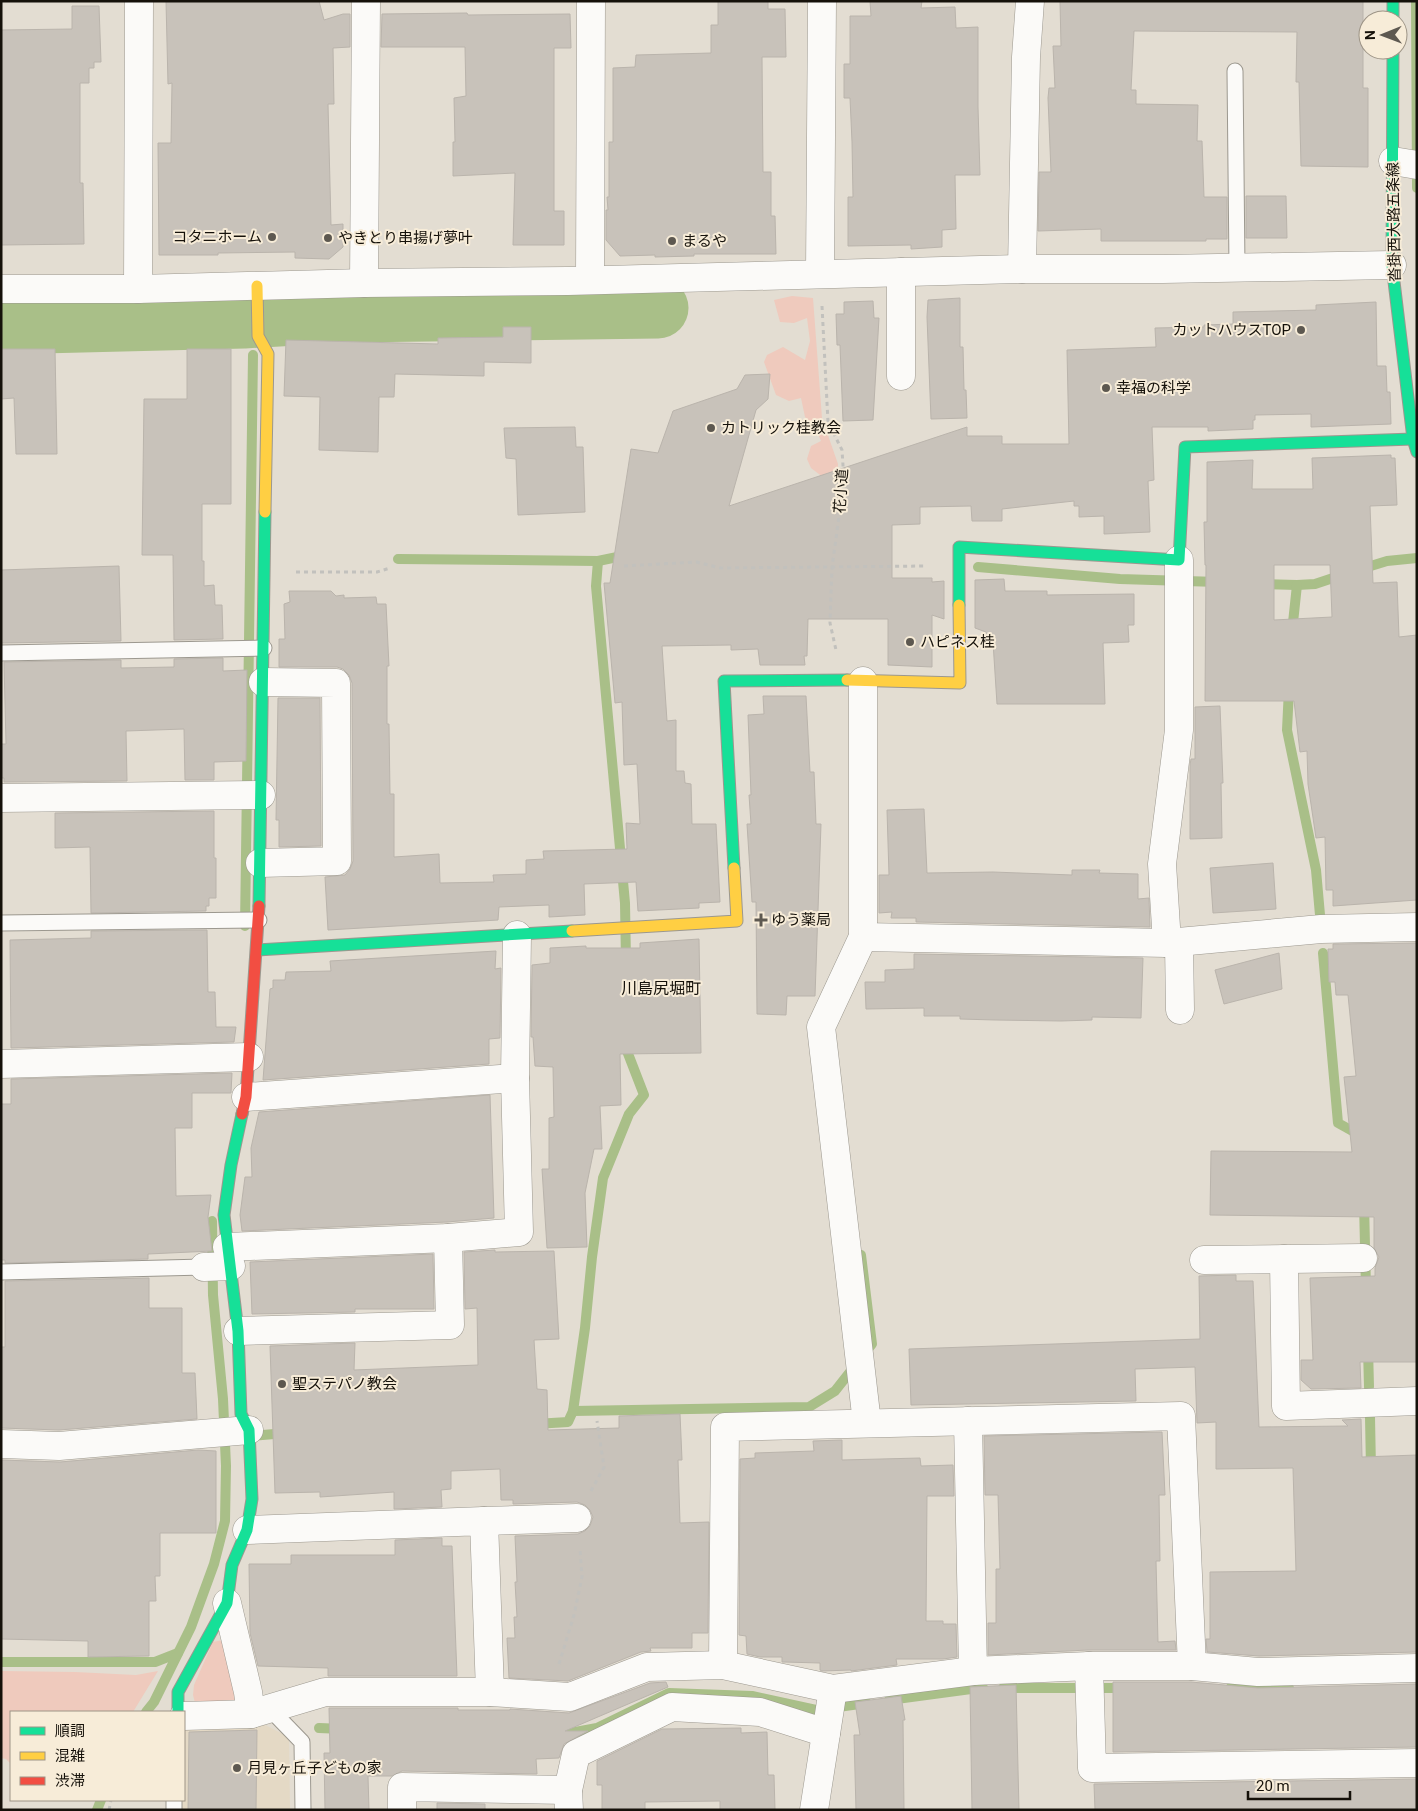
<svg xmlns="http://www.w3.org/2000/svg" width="1418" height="1811" font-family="Roboto,'Noto Sans JP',sans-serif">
<rect width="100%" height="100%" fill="#e3ddd2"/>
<!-- built -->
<path fill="#e4d9c5" d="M259,1722L289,1737L290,1810H181V1800H184V1728Z"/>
<!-- green -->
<g fill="#efcabd">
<path d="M792,296L813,298L822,418L838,464L837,481L832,484L811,468L807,459L811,446L821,441L815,427L805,417L801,398L789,401L776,395L764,362L767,355L783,347L805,360L810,341L807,318L794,323L780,322L774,300Z"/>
<path d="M223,1640L237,1694L233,1707H196L193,1695L194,1685L213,1642Z"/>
<path d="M1,1671L75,1672L136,1675L158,1671L133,1712H11V1764L6,1759L1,1758Z"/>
</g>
<!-- water -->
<path fill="#a9bf88" d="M242,311V326L218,330V340L94,343V315Z"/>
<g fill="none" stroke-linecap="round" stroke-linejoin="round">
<!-- stream -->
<g stroke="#a9bf88" stroke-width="10">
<path d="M1416,1L1417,188"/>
<path d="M276,328L320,325L348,312"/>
<path d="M398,559L598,561L627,555"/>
<path d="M598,561L596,586L625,903L626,962"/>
<path d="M978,567L1120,579L1218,582"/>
<path d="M1361,569L1387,561L1417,558"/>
<path d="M1260,584L1297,585L1315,584L1342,575"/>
<path d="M1292,632L1297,585"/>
<path d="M1289,689L1287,730L1316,870L1320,915"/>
<path d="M245,926L253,355"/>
<path d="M1323,953L1338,1123L1356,1133L1358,1139"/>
<path d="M1364,1203L1366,1289"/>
<path d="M1368,1348L1369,1387"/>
<path d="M573,1411L809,1407L835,1391L872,1344L861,1255"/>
<path d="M1370,1417L1371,1469"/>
<path d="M535,1424L568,1422L573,1411L585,1328L592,1257L603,1178L629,1114L644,1095L627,1051V1041"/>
<path d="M251,1436L286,1433"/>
<path d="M1,1662H155L178,1653"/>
<path d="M1231,1687L1289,1688"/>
<path d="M1003,1688H1126"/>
<path d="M889,1700L971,1689H984"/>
<path d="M146,1712L154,1702L191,1627L214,1564L225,1521L226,1466L223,1399L213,1295L212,1221"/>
<path d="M319,1728L343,1729"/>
<path d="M570,1733L597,1728L669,1693L752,1696L816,1710L867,1703"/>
<path d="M97,1810L101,1800"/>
</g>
<!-- river -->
<path stroke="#a9bf88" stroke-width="61" d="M1,324L244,318L348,312L658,308"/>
</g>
<!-- building -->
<g fill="#c8c2ba" stroke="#bab4ac" fill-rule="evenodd">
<path d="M166,1H319L324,20L343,14H350V47L333,48L334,104H328L331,225L343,224V247L329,259L295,258V252L218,253V255H159L158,143H171L172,83L168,84Z"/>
<path d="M718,1H768V9H785L786,57H762L763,172H771V216H775L776,254H694V256L655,257V255L620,256L606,240V210H608L607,197H609V142H613V68L635,67L636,55L711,53V25H718Z"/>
<path d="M870,1H922L921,8L955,7L956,28L978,27V107L980,175H955L956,229L942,230V247L911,249V245L848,246V197H853L852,142L850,98H844V64H850V16H871Z"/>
<path d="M1060,1H1363V88H1368V167L1301,166L1299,82H1296L1297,32L1134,31L1131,90H1136V104L1198,105L1197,141H1202L1204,197H1227V239H1206V241H1101V229L1038,231L1039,172H1051L1048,98L1049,88H1055L1053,46H1061Z"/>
<path d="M72,6H99L101,62H94V68H89V83H80V183H83L84,244L1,245V30L72,29Z"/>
<path d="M467,13L468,15L570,14L571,48H554V211H564V245H513L515,173L453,176V142H455L454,98L466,96L465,47H381L382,14Z"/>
<path d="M1246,196H1286L1287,238H1246Z"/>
<path d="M960,298V347H963L964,390H966L967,418L931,419L927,317L928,300Z"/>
<path d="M873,301L874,318H879L873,420L843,421L840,345H837L836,314H844V302Z"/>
<path d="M1376,302L1377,366H1386L1387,392H1390L1391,424L1311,427V414L1255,415V420H1253V429L1208,431V427H1152L1154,480L1148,481L1150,532L1104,534V516L1079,517V506H1074V501L1002,509V521H972L971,506L920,507V524L892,525V578H932V582L944,581V619L932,615V667L888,665V619H808L807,656H804L805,665H760L758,649L731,650V645L662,646L667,721L676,720V771H684L685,783L691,784L692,824H716L720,902L699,903V908L638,911L636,882L584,884L585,915L549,917V905L499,907L498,920L328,930L325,877L345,875L350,869L353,861L352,683L349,675L343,669L337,667H279V639H285L284,604L290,602L289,591H331L336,596L344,595V598L376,597L377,604H386L389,666H387V724H389L390,794H394V857L439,854L440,883L494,882L493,875L526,874V860L544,859L543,851L627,849L626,823L640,824L637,764L624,765L622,702L615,703L604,583H610L631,449L658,453L673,411L737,389L745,375L770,374L768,399L756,410L729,506L967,427V436H1002V444H1069L1067,350L1156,347L1155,328L1204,327V325L1233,324V312L1316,310V305Z"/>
<path d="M503,327H531V363L484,362V376L395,374L394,397H379L378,452L319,450L320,397L284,396L286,340L438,344V338L503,337Z"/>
<path d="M1,349H55L57,454H16L14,398L1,399Z"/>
<path d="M187,349H231V504H202V561H204V586L214,585L215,605H222L223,639L174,640L173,555H142L144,399H187Z"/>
<path d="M575,427L576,447H583L585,512L518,515L516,459L506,458L504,428Z"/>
<path d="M1391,455V458H1395L1397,505L1370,506L1373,583L1397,582L1399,637L1417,635V900L1333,906V890H1326L1325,837L1316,838L1308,784L1307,751L1300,752L1294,701H1205L1206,565H1205L1204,522H1207V462L1253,460L1252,489H1313L1312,458ZM1274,565H1330L1332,617L1274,620Z"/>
<path d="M119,566L121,641L1,643V570Z"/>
<path d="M1004,579L1005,591H1047V595L1134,594V625H1128L1129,642L1103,643L1105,704H997L993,642L986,643V632L975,628V580Z"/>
<path d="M223,658V671L247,670L246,761L214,762V780H185L184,729L126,731L127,781L4,782V778H1V744H6L4,662L121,660V668L174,667V659Z"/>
<path d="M763,696H806L810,772H814L816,824H821L815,996H787L786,1015L757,1014L756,902H752L747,824H751L749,795H751L748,715L764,714Z"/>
<path d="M278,698H320L321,846L279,847V820H276Z"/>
<path d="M1220,706L1223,783H1221L1222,838L1190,839V765L1191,759H1195V707Z"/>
<path d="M924,809L927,873L993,872L1072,875V870H1100L1099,873L1138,874V899L1149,898L1150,927L916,922V918H891L892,912L879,913V875H889L887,810Z"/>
<path d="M214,811V858H216V898H209V906H206V911L91,913L90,847L55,848V813Z"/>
<path d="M1273,863L1276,909L1213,913L1210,868Z"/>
<path d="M207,930L208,992H215L216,1027H236L234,1042L11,1048L10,940L91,938V931Z"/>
<path d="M699,939L701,1053L620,1054L621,1105L600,1106L602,1149H594L585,1193L587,1247L547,1248L542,1169H549V1118L554,1117L553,1067L535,1066L533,1037H531L532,965L550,963V948L586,946V948H640V943Z"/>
<path d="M1417,943V1362H1360L1361,1388L1311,1389L1301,1380V1360H1313L1310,1278L1375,1276V1268L1379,1257L1374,1248V1217L1210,1215L1211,1151L1352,1152L1344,1077L1356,1076L1348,995H1336L1335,982H1329L1328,949H1333V944Z"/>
<path d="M496,951L495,969L501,968L500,1038L489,1039V1064L263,1080L270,989L273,988V980H285L286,972L331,971L330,961Z"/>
<path d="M1279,953L1282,989L1224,1004L1215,970Z"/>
<path d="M914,954L1143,958L1141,1018L1092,1017V1020L1061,1021L995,1020L960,1019V1016H924V1008L866,1009L865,982H885V970L914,969Z"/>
<path d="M232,1073L231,1093H192V1128H175L176,1196L211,1195L208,1217L212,1251L148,1254V1259L5,1263V1260H1V1104H11V1079Z"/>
<path d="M490,1095L494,1218L447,1222L242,1231L240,1215L245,1177H252L251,1148L259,1112Z"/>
<path d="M495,1250V1252L554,1251L559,1339L534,1340L537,1389L547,1390L548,1430L619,1428V1416L680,1414L682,1460H678L680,1523L709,1522L708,1633H692V1648H650L651,1651L641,1652L568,1681L509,1678L507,1638H515L514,1617H517L515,1582H517L515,1536L578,1534L585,1531L590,1526L593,1517L590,1510L585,1505L577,1502L513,1504V1500H501L500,1469L451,1471V1489L441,1490L442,1507L394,1509V1492L320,1497V1492L275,1493L270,1346L355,1343L354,1370L478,1365L477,1308L465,1309L464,1252Z"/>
<path d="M433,1254L434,1309H355V1312L252,1314L250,1262Z"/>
<path d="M1236,1275V1281H1253L1259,1427L1348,1426L1342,1420L1361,1419L1362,1457L1417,1455V1652L1259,1656L1207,1652L1206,1639H1210V1572L1296,1571L1293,1468L1216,1469V1422L1197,1423L1195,1367L1135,1369L1136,1401L911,1405L909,1349L1200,1339L1199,1276Z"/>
<path d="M149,1278V1308H182V1373H195L197,1419L59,1430L1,1428V1347H5V1281Z"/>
<path d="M1162,1432L1165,1495H1159L1160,1561H1156L1158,1642L1175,1641L1176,1650H1088L988,1655V1623H996V1569H1000L998,1495H985L984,1436Z"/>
<path d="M842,1440V1460L920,1458L921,1466L953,1465L954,1496H927L926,1621H943V1624H956L957,1657L943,1659H896L897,1665L851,1671V1670L822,1671L820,1670V1663L784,1662H782V1657H760L747,1654L746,1636L739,1635L740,1459L755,1458V1453L814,1451L813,1441Z"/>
<path d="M198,1450L216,1451V1533H160V1576H155L156,1601H149V1656L88,1657V1641L1,1639V1460L60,1462Z"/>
<path d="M442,1538V1546H452L457,1676H328V1668L258,1666L250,1633L249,1564H291V1555H395V1540Z"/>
<path d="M666,1682L668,1687L565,1731H588L564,1744L559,1758L536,1759L537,1774L402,1771L392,1776H368L369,1810H325L324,1753H330L329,1708H458V1710H510V1709L569,1713L650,1683Z"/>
<path d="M1113,1682H1191L1258,1688L1417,1684V1747L1113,1752Z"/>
<path d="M1016,1685L1019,1810H972L970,1687Z"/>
<path d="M901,1696L905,1720H903L904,1810H856L854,1735H860L855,1702Z"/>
<path d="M741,1728V1733L767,1732L768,1775H774L775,1810H720V1801L645,1802V1810H602V1785H597V1761L662,1729Z"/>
<path d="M257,1730L256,1810H188L189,1732Z"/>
<path d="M1417,1779V1810H1095L1094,1784Z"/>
<path d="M437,1803L485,1804V1810H437Z"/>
</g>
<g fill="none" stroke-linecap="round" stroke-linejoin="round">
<defs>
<g id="lane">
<path d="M1235,71L1237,268"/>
<path d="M1,653L264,648"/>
<path d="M1,923L259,920"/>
<path d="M1,1272L204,1267"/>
<path d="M269,1708L302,1742L303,1810"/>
<path d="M174,1810V1800"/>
</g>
<g id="street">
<path d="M1393,161L1417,165"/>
<path d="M1022,269L1026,57L1030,1"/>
<path d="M901,272V376"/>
<path d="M820,273L822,1"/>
<path d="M590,279L591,1"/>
<path d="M364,283L366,1"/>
<path d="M1,289H138L364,283L568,281L1022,269H1163L1392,265"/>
<path d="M138,289L139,1"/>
<path d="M863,681V937L821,1027L867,1423"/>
<path d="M1,798L261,795"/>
<path d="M260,863L337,861L336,683L263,682"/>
<path d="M863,937L1167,943L1162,864L1179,730V560"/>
<path d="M1167,943L1321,929L1417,927"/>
<path d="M1179,943L1180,1010"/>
<path d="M1,1064L249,1057"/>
<path d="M246,1097L515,1078"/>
<path d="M227,1247L448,1238L519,1232L515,1078L517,935"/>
<path d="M1284,1259L1286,1406L1417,1401"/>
<path d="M1204,1260L1363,1258"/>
<path d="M204,1267L231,1266"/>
<path d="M238,1331L450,1325L448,1238"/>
<path d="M968,1421L973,1671"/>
<path d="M1,1444L59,1446L249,1430"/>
<path d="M484,1521L577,1518"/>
<path d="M247,1530L484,1521L490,1692"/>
<path d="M227,1603L248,1692L251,1714"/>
<path d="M723,1665L725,1427L1181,1416L1192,1666"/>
<path d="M1089,1666L1092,1768L1417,1763"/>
<path d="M184,1716L251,1714L325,1692H490L570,1697L647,1667L723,1665L833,1689L973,1671L1089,1666H1192L1258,1672L1417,1668"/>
<path d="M402,1810V1787L568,1790"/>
<path d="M569,1810L568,1790L576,1754L672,1707L760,1712L826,1733"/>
<path d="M814,1810L833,1689"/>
</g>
<g id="fast">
<path d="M1393,1V20"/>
<path d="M1393,50L1392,265L1413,439L1417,452"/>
<path d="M959,605V547L1179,560L1185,447L1413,439"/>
<path d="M734,868L724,681L847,680"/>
<path d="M259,906L265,512"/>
<path d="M257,950L572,931"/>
<path d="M178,1712V1692L227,1603L232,1565L247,1530L252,1499L249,1430L241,1414L238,1331L224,1215L231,1165L242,1114"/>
</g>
<g id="slow">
<path d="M257,286L258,336L268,354L265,512"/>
<path d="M847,680L960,683L959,605"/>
<path d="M572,931L737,921L734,868"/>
</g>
<path id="jam" d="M242,1114L246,1097L259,906"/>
</defs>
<!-- lane casing -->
<use href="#lane" stroke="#9c988f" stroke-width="17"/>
<!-- street casing -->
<use href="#street" stroke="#9c988f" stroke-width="29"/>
<!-- fast casing -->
<use href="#fast" stroke="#9c988f" stroke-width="13"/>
<!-- slow casing -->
<use href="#slow" stroke="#9c988f" stroke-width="13"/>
<!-- jam casing -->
<use href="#jam" stroke="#9c988f" stroke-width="13"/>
<!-- path -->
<g stroke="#c2c1bd" stroke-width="3" stroke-dasharray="4 4" stroke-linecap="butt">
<path d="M822,306L828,422L842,450L844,481L832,567L830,623L836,650"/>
<path d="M624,566L697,562L720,568L927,566"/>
<path d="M296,572H377L390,568"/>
<path d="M591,1491L604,1467L597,1421"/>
<path d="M559,1664L574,1615L582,1577L580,1549"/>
<path d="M109,1810L111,1800"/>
</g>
<!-- lane -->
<use href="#lane" stroke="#fbfaf8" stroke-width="15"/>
<!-- street -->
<use href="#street" stroke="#fbfaf8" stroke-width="28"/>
<!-- fast -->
<use href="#fast" stroke="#16e098" stroke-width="11"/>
<!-- slow -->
<use href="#slow" stroke="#ffcf43" stroke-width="11"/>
<!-- jam -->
<use href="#jam" stroke="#f24e42" stroke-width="11"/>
</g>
<!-- markers -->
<g fill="#5d5850" stroke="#f7ecd8" stroke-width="2">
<circle cx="272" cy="237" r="5"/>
<circle cx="328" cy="238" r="5"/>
<circle cx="672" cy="241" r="5"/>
<circle cx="1301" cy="330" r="5"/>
<circle cx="1106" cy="388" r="5"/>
<circle cx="711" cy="428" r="5"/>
<circle cx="910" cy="642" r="5"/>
<path d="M758.5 912.5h5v5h5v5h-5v5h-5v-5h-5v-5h5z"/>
<circle cx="282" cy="1384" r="5"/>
<circle cx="237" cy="1768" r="5"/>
</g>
<g text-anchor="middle" stroke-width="4" stroke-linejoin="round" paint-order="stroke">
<!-- street labels -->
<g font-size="15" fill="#15110a" stroke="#f7ecd8">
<text transform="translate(1394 222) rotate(-91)" y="5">沓掛西大路五条線</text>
<text transform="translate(841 491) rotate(-86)" y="5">花小道</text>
</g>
<!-- poi labels -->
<g font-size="15" fill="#15110a" stroke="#f7ecd8" text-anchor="start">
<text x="262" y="242" text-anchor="end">コタニホーム</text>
<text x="338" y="243">やきとり串揚げ夢叶</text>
<text x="682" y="246">まるや</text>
<text x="1291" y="335" text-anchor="end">カットハウスTOP</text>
<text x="1116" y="393">幸福の科学</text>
<text x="721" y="433">カトリック桂教会</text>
<text x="920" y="647">ハピネス桂</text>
<text x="771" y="925">ゆう薬局</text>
<text x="292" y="1389">聖ステパノ教会</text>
<text x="247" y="1773">月見ヶ丘子どもの家</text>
</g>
<!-- neighbourhood labels -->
<g font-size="16" fill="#15110a" stroke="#f7ecd8">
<text x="661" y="994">川島尻堀町</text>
</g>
</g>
<!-- border -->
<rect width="1418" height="1811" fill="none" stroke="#15110a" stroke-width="5"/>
<!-- legend -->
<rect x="10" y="1711" width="175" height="90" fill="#f7ecd8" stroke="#9d9486"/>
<rect x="20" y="1727" width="25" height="8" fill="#16e098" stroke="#9d9486"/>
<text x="55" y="1736" font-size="15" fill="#15110a">順調</text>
<rect x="20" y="1752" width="25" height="8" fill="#ffcf43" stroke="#9d9486"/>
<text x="55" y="1761" font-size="15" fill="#15110a">混雑</text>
<rect x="20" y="1777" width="25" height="8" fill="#f24e42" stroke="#9d9486"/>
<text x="55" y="1786" font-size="15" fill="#15110a">渋滞</text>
<!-- north arrow -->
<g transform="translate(1383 35) rotate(269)"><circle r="24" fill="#f7ecd8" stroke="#9d9486"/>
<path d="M0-4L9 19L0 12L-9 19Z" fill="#5d5850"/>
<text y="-8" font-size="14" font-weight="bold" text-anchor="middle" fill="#15110a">N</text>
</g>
<!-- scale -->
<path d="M1248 1791v8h102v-8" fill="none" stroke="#15110a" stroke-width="2.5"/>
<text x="1256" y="1791" font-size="15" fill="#15110a" stroke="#f7ecd8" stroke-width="4" paint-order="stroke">20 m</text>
</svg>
